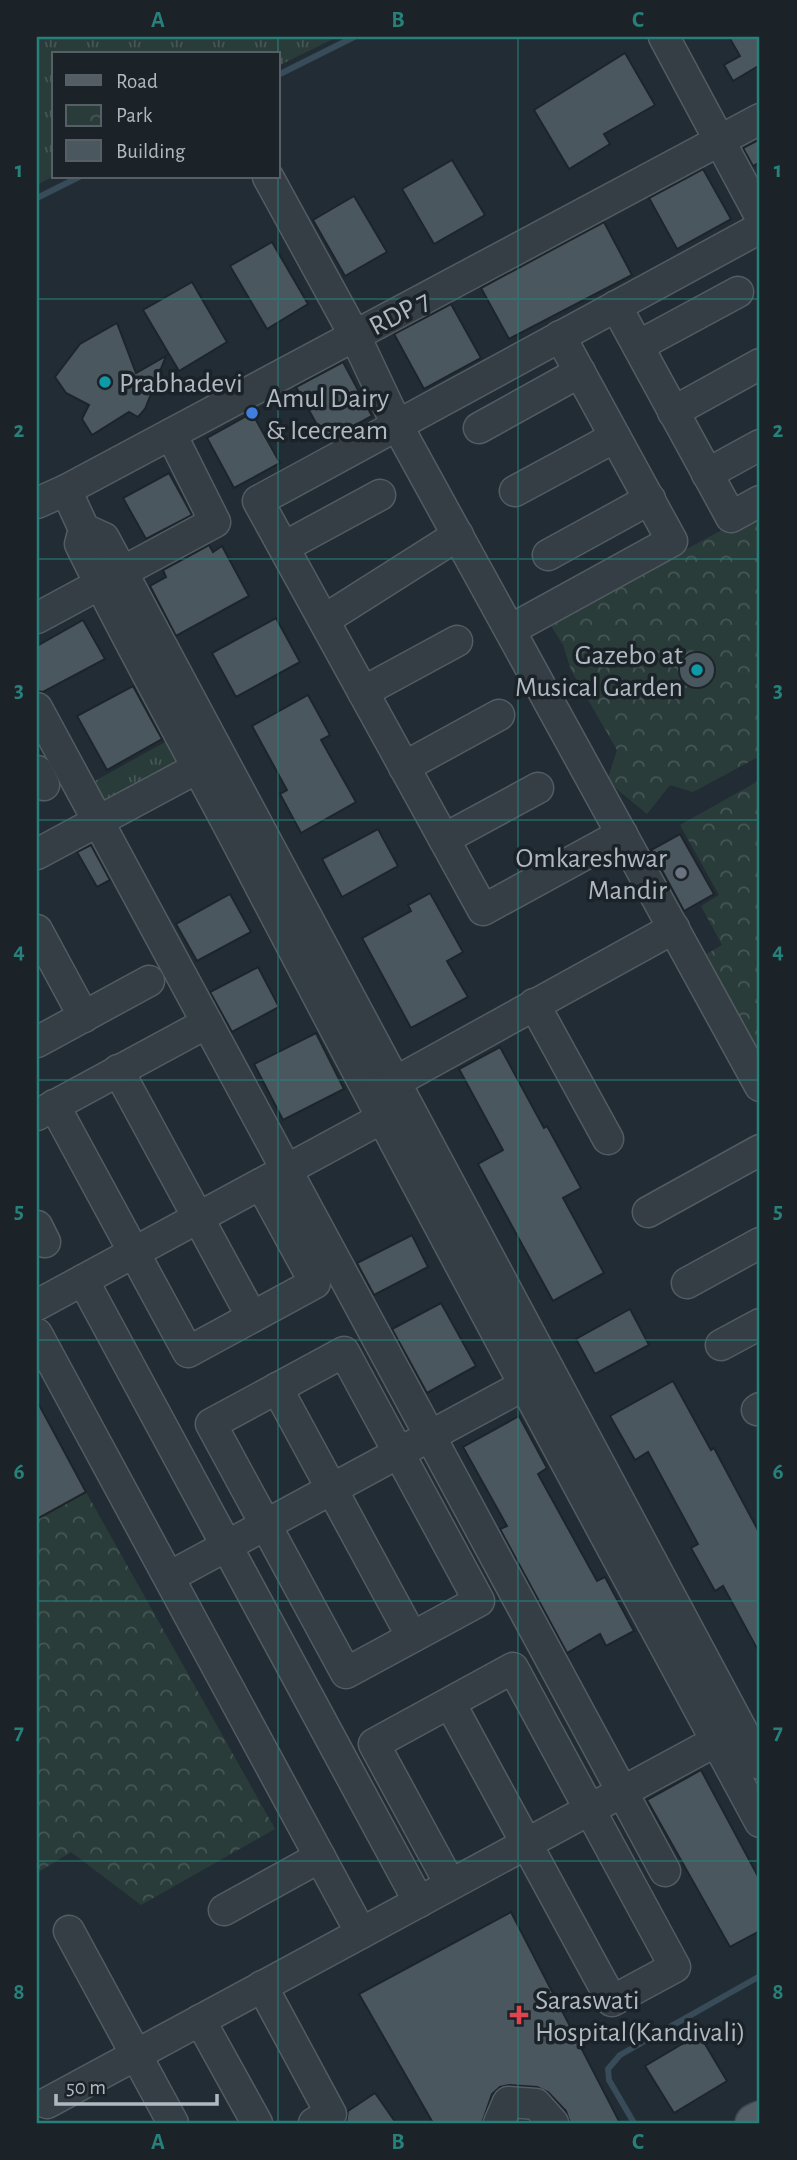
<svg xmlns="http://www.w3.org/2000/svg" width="797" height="2160" font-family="'Alegreya Sans',sans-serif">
<defs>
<pattern id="grass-tufts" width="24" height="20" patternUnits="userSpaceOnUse" patternTransform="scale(1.75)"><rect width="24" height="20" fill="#2a3c3a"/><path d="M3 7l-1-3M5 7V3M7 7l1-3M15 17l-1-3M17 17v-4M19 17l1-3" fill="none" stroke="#465655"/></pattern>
<pattern id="park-crowns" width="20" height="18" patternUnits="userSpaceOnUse" patternTransform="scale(1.75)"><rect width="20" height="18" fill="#2a3c3a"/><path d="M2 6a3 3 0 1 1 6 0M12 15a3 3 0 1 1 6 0" fill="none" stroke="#465655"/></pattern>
</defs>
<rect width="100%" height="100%" fill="#222c34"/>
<!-- grass -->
<g fill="url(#grass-tufts)">
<path d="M37,37H337L278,66V54H54V176L37,185Z"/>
<path d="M196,725L210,754L108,808L93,782Z"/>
</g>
<!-- park -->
<g fill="url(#park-crowns)">
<path d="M760,509V756L693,792L670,785L647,814L607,781L617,750L571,670L563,645L550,624Z"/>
<path d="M760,780V1066L700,958L722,945L701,906L719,895L680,825Z"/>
<path d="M86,1492L275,1829L141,1905L71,1852L37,1873V1519Z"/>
</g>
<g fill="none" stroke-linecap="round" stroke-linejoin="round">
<!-- stream -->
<g stroke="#384b59" stroke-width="6">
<path d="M278,75L354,37"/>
<path d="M37,198L79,177"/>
<path d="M634,2123L609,2080L608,2069L620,2055L760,1976"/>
</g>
</g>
<!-- building -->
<g fill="#4b575f" stroke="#1d252b" stroke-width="2">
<path d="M729,37H760V65L733,81L724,65L740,56Z"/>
<path d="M625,53L655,105L604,134L610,144L569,169L534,110Z"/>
<path d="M760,139V162L753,166L743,148Z"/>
<path d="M452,160L485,215L434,244L402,189Z"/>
<path d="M703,169L731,219L677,249L649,198Z"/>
<path d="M354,196L387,252L345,276L313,220Z"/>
<path d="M604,222L632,275L509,339L481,288Z"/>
<path d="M272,242L308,304L267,329L230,266Z"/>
<path d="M192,282L227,342L179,371L143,310Z"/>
<path d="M451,304L481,358L424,389L394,334Z"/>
<path d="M117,323L136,373L166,356L145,409L138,417L129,412L92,435L82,419L89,405L66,393L55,377L80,344Z"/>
<path d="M343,362L372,416L326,441L296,387Z"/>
<path d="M252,413L280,463L234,488L207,438Z"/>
<path d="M169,473L192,515L146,539L123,498Z"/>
<path d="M209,545L213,552L222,546L249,596L176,636L150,586L166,577L163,570Z"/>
<path d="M276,618L300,662L236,697L212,653Z"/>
<path d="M83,620L105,659L43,692L37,691V646Z"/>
<circle cx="697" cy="670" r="18"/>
<path d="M133,686L162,739L107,770L77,716Z"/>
<path d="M308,695L330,735L321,740L356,802L301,833L280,794L287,790L252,726Z"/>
<path d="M378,829L398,866L342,897L322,859Z"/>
<path d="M680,834L714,894L684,911L651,850Z"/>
<path d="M91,845L110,880L97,887L77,852Z"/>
<path d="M430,893L463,952L447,961L468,997L411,1028L362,938L411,911L408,905Z"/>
<path d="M230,894L251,932L197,961L176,924Z"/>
<path d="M258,967L279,1007L232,1032L210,992Z"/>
<path d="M316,1033L344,1089L283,1120L254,1064Z"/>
<path d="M500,1047L544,1128L547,1126L581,1188L563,1198L604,1273L553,1301L478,1164L503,1150L459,1069Z"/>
<path d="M412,1235L428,1267L374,1295L357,1263Z"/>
<path d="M441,1303L476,1366L427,1393L392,1329Z"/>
<path d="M630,1309L649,1345L595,1374L576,1339Z"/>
<path d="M673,1381L711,1450L714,1448L760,1534V1654L723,1586L715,1591L691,1548L698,1544L648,1452L635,1460L610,1416Z"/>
<path d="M37,1401L86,1492L37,1519Z"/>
<path d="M519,1416L547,1468L538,1474L597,1581L605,1577L634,1631L606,1646L600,1634L567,1653L500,1529L507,1526L463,1447Z"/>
<path d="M701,1770L760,1880V1931L730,1947L647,1800Z"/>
<path d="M511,1912L620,2123H570L566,2111L548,2092L537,2087L509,2085L500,2087L492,2094L482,2123H433L359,1994Z"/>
<path d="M699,2034L727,2081L674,2113L645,2066Z"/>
<path d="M375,2093L396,2123H346L348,2111Z"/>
</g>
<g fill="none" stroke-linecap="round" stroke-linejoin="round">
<defs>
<g id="minor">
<path d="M664,37L760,216"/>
<path d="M268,177L355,336L397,425L760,1086"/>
<path d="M616,306L731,517L760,501"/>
<path d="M638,346L738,292"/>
<path d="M673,412L760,364"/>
<path d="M479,428L580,372"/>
<path d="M707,474L760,445"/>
<path d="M66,490L84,529L104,538L760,1764"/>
<path d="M515,491L615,437"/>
<path d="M37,503L66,490L760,119"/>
<path d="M84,529L80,544C131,648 189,750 243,853C412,1178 586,1500 760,1822"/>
<path d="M284,547L380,495"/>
<path d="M548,555L650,499"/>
<path d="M37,618L215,522L171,434"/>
<path d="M324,620L458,535"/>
<path d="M510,630L672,541L560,336"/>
<path d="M363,692L457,641"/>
<path d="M37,708L665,1871"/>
<path d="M404,767L499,715"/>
<path d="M37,771L44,785"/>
<path d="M622,834L483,910L258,501L760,228"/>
<path d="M444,839L538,788"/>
<path d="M37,854L214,759"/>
<path d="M37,930L84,1017"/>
<path d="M534,1004L608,1139"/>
<path d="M37,1042L149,981"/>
<path d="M118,1070L252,1317"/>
<path d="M379,1091L674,928"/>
<path d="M54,1105L188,1352L315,1283L261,1184"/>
<path d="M37,1115L207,1023"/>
<path d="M648,1212L760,1150"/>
<path d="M37,1226L45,1242"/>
<path d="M83,1280L419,1902"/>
<path d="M687,1283L760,1243"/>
<path d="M37,1305L397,1110"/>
<path d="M37,1334L361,1933"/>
<path d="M721,1345L760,1324"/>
<path d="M344,1352L479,1601L346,1673L211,1424Z"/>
<path d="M277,1388L412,1637"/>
<path d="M757,1410L760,1408"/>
<path d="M169,1577L541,1376"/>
<path d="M450,1703L612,2001L675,1967L513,1668L374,1744L450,1884"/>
<path d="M224,1910L320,1857"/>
<path d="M69,1931L173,2123"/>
<path d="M262,1986L331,2114L314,2123"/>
<path d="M200,2020L257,2123"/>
<path d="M47,2103L733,1732"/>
<path d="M499,2123L508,2102L536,2104L553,2123"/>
</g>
<path id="major" d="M754,2123L760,2120"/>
</defs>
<!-- minor casing -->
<use href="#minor" stroke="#535c62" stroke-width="33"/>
<!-- major casing -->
<use href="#major" stroke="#3f474e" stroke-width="40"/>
<!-- minor -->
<use href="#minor" stroke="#353e45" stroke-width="30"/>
<!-- major -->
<use href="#major" stroke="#535d65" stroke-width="37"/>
</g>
<!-- grid -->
<path fill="none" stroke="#27807a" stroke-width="2" stroke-opacity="0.55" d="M278,37V2123M518,37V2123M37,299H760M37,559H760M37,820H760M37,1080H760M37,1340H760M37,1601H760M37,1861H760"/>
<!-- markers -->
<g fill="#0f9aa8" stroke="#1b2329" stroke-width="2.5">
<circle cx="105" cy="382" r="7"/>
<circle cx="697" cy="670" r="7"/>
</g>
<circle fill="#3f7fe0" stroke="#1b2329" stroke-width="2.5" cx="252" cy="413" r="7"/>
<circle fill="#6b7280" stroke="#1b2329" stroke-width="2.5" cx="681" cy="873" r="7"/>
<path fill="#e0444e" stroke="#1b2329" stroke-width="2.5" d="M515.5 2004.5h7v7h7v7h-7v7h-7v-7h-7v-7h7z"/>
<g text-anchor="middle" stroke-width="7" stroke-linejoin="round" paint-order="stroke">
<!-- street labels -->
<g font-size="28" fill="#b0b9c1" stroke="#1b2329">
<text transform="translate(399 312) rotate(-28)" y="10">RDP 7</text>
</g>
<!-- poi labels -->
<g font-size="28" fill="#b0b9c1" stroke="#1b2329" text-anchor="start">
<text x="119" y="392">Prabhadevi</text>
<text x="266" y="407">Amul Dairy<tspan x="266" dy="32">&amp; Icecream</tspan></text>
<text x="683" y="664" text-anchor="end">Gazebo at<tspan x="683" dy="32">Musical Garden</tspan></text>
<text x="667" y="867" text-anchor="end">Omkareshwar<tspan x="667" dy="32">Mandir</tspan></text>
<text x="535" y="2009">Saraswati<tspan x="535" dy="32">Hospital(Kandivali)</tspan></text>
</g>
</g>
<!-- border -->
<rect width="797" height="2160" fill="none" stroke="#1b2329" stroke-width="77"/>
<!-- legend -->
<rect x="52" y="52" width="228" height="126" fill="#1b2329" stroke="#575f66" stroke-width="2"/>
<rect x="66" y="75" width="35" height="10" fill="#535d65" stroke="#575f66" stroke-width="2"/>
<text x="116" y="88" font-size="21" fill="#b0b9c1">Road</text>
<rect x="66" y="105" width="35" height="21" fill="url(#park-crowns)" stroke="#575f66" stroke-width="2"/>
<text x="116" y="122" font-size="21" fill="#b0b9c1">Park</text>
<rect x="66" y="140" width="35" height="21" fill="#4b575f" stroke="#575f66" stroke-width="2"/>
<text x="116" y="158" font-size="21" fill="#b0b9c1">Building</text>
<!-- scale -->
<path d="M56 2094v10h161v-10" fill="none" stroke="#b0b9c1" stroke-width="3.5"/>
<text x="66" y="2094" font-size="21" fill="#b0b9c1" stroke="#1b2329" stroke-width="5" paint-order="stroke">50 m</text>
<rect x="38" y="38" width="720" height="2084" fill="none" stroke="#27807a" stroke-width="2.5"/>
<g font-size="23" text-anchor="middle" font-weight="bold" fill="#27807a">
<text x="158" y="27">A</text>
<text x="398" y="27">B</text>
<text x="638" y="27">C</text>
<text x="19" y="177">1</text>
<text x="778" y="177">1</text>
<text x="19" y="437">2</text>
<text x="778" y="437">2</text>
<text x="19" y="697">3</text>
<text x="778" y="697">3</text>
<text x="19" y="958">4</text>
<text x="778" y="958">4</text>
<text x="19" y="1218">5</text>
<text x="778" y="1218">5</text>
<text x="19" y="1479">6</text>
<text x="778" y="1479">6</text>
<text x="19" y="1739">7</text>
<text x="778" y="1739">7</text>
<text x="19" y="1999">8</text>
<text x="778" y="1999">8</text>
<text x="158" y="2149">A</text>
<text x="398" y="2149">B</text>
<text x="638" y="2149">C</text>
</g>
</svg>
